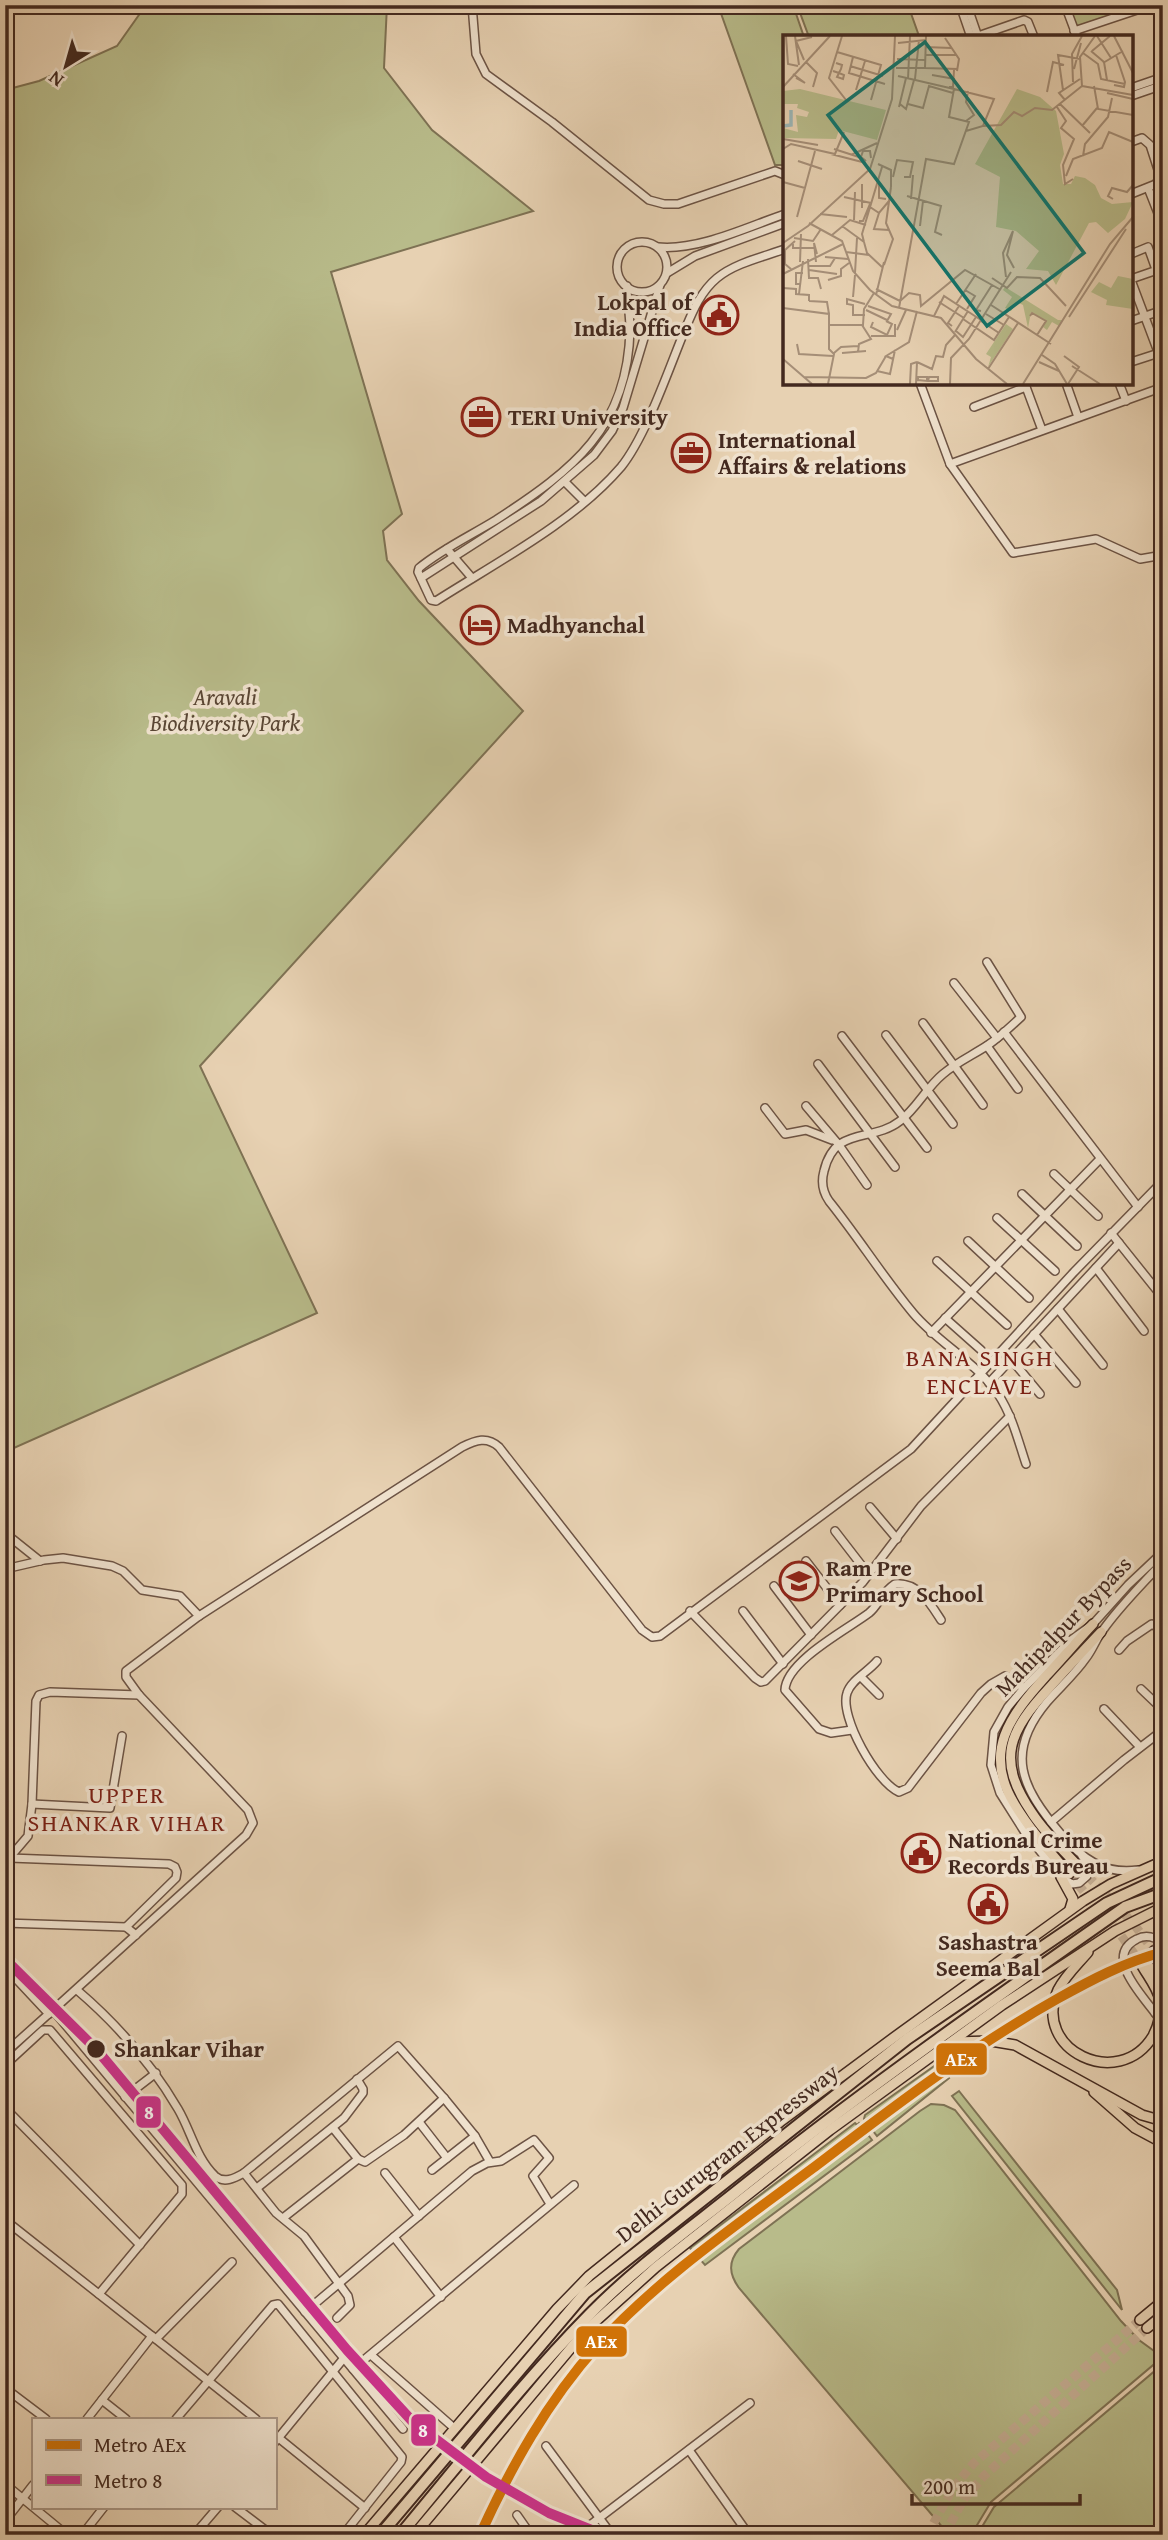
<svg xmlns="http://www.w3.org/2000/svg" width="1168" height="2540" font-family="'Gentium Book Plus',serif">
<rect width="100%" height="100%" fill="#e7d1b2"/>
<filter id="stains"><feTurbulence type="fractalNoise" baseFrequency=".00286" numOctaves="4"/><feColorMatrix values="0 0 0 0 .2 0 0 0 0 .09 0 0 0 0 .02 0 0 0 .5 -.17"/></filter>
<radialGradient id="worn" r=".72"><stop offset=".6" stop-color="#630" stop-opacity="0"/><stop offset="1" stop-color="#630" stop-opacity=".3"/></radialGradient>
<!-- green -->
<g fill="#b8bb8a" stroke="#7e7254" stroke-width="2">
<path d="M146,5H387L384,68L432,130L533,211L331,272L402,514L383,531L387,560L419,601L523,711L200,1066L317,1313L5,1452V90L39,81L117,46Z"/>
<path d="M718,5H793L804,37H785V165H775Z"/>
<path d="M813,5H908L919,36L809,37L799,10Z"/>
<path d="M1065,5H1149L1074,31Z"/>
<path d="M937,2064L949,2078L877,2136L864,2119L865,2115Z"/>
<path d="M959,2091L1117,2290L1122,2310L952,2096Z"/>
<path d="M931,2104L944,2105L955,2110L1121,2321L1139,2340L1161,2356L1159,2360L991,2502L971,2535H949L739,2288C729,2274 728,2262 739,2249L920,2111Z"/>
<path d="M855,2123L857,2125L859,2123L872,2140L705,2265L690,2248Z"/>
<path d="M1163,2364V2535H977L994,2507Z"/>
</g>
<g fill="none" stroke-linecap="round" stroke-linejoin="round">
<!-- major-tunnel -->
<g stroke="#c6af95" stroke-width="9" stroke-dasharray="9 4.5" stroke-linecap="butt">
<path d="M1078,1866L1133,1923L1154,1951"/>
<path d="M1069,1874L1120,1934L1140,1962"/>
<path d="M927,2535L953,2488L974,2463L1140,2320"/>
<path d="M944,2535L964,2499L984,2476L1147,2328"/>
</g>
<defs>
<g id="minor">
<path d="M472,5L476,54L486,74L552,122L649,200L664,204H678L775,171L785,175"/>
<path d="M960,5L971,37"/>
<path d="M967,5L978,37"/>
<path d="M1065,5L1077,37"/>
<path d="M1160,5L1163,14"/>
<path d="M1074,31L1152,5"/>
<path d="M978,36L1024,20L1028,22L1034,37"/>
<path d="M1131,88L1163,77"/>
<path d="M1131,96L1163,85"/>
<path d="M1131,142L1142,138L1150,145L1160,176L1156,184L1131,194"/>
<path d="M1148,188L1163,226"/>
<circle cx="642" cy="267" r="25"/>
<path d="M658,247C698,251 747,227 785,214"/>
<path d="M1131,254L1148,247L1163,289"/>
<path d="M667,273L695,256L785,223"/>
<path d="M1131,279L1163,268"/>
<path d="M1131,280L1163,365"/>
<path d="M627,286C627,300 630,315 630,329C628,428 573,470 496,520C470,536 442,549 419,568L418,572L431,600L436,601C497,562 574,522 621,467C646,436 668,371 684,332C692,313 700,292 717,278C735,263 763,257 785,249"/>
<path d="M1131,321L1163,310"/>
<path d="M1131,362L1162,352"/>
<path d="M920,383L950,464L1013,553L1096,539L1140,559L1163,555"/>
<path d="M1066,383L1078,417"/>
<path d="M1119,383L1126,401"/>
<path d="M1026,387L1042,430"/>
<path d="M974,407L1026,387L1025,383"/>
<path d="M950,464L1163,387"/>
<path d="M565,482L584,501"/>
<path d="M447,549L472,578"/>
<path d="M421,578L541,501L594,455L612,431L623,408L660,285"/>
<path d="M987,962L1021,1017C1010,1027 1000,1037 988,1045C973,1055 957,1062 943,1074C926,1088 917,1108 900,1121C872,1143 835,1125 824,1171C821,1182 822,1191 829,1201C858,1237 883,1277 913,1313C938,1343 976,1362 998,1394C1012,1415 1018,1440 1026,1464"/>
<path d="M954,983L997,1038"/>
<path d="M923,1023L983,1105"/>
<path d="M1004,1032L1138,1207"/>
<path d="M886,1035L953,1124"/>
<path d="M842,1036L927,1148"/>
<path d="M987,1046L1018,1089"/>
<path d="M818,1064L895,1167"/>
<path d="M806,1106L839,1145L867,1185"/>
<path d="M765,1108L785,1134L806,1130L832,1140"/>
<path d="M1054,1174L1098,1216"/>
<path d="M1022,1194L1077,1246"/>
<path d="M997,1218L1055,1271"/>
<path d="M1111,1233L1163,1298"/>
<path d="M968,1241L1029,1298"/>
<path d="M937,1261L1007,1325"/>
<path d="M1096,1268L1144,1331"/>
<path d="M1058,1309L1103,1365"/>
<path d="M945,1318L981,1350"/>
<path d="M931,1333L1100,1159"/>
<path d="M1034,1334L1076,1383"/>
<path d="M1011,1359L1040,1394"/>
<path d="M989,1383L1119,1243"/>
<path d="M870,1507L897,1539"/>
<path d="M835,1531L869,1575"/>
<path d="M5,1533L40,1561"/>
<path d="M806,1561L840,1605"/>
<path d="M5,1569L44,1560L63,1558L112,1566L123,1571L142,1590L180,1596L199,1616"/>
<path d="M774,1586L811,1635"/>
<path d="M690,1611L755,1678L761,1682L765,1681L863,1582L921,1506L1010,1416"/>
<path d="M743,1611L783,1664"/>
<path d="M1119,1650L1127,1641L1152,1624L1163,1631"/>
<path d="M877,1661C868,1672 851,1680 847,1693C839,1717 877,1783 899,1792L908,1788L981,1693L991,1684L1005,1676L1024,1688"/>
<path d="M861,1677L879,1695"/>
<path d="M1141,1689L1163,1710"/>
<path d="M1104,1709L1140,1747"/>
<path d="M852,1730L831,1733L819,1729L785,1690C786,1661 848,1629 869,1613C879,1605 880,1594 895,1584C918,1582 930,1603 941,1620"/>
<path d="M32,1804L110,1808L122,1736"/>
<path d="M1051,1822L1124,1760L1163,1730"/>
<path d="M1082,1856L1088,1864L1087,1876L1079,1883L1072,1884L1061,1877L1024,1831L1000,1793L991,1765L994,1732L1008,1707L1024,1688L1071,1640L1093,1624L1128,1585L1163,1552"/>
<path d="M10,1858L169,1864L175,1867L177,1872L176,1878L126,1927"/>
<path d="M5,1863L28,1836L32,1804L36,1701L39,1695L50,1692L139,1695"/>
<path d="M1138,1870C1104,1875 1081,1858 1060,1833C1022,1788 1004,1753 1047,1702C1060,1687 1075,1674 1086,1658C1093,1649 1096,1639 1103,1630C1120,1606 1142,1584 1163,1562"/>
<path d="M5,1923L126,1927L136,1935"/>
<path d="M5,1967L49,2014"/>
<path d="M77,1990C118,2025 151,2063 178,2109C191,2131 196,2158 215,2176C224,2184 235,2178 244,2173L398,2046L444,2098L475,2136L490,2162"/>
<path d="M1155,2013C1142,1995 1103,1956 1137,1939C1146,1934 1155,1937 1163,1943"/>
<path d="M5,2053L53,2010"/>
<path d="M5,2065L43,2030H50L182,2185V2194L99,2294"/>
<path d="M125,2097L156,2073"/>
<path d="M5,2108L140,2245"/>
<path d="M419,2122L447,2158"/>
<path d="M333,2128L358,2159L365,2162L404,2135L444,2098"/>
<path d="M432,2170L475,2136"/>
<path d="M244,2173L276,2213L304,2236L348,2296L350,2305L337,2318"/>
<path d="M385,2173L419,2216"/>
<path d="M257,2188L344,2118L363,2093V2089L357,2079"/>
<path d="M283,2218L358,2159"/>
<path d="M5,2220L152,2336L87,2419"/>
<path d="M394,2237L441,2297"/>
<path d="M305,2312L472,2171L487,2163L501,2161L534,2140L549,2158L533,2176L550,2204"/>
<path d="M152,2336L256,2419"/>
<path d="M156,2339L232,2262"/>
<path d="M371,2355L454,2428"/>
<path d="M353,2369L574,2185"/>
<path d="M5,2388L46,2419"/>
<path d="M102,2400L126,2419"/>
<path d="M176,2419L273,2305L278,2304L402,2457L401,2462L343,2535"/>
<path d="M403,2429L53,2010L246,1835L253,1823L248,1810L139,1695L126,1677V1671L199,1616L462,1447C476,1440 487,1436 499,1447L642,1630L652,1637L660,1636L911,1449L1074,1272L1163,1181"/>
<path d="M275,2435L365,2508"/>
<path d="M275,2442L344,2358"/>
<path d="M546,2446L612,2535"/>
<path d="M689,2450L749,2535"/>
<path d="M5,2484L67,2535"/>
<path d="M235,2507L272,2535"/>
<path d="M517,2515L531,2535"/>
<path d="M5,2521L33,2485"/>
<path d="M82,2535L104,2507"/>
<path d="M194,2535L218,2507"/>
<path d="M577,2535L750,2403"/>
</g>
<g id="major">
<path d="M1078,1866C1062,1849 1045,1833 1032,1813C995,1759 1009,1731 1050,1687C1067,1668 1084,1650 1101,1632"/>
<path d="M1069,1874C1050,1852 1030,1830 1015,1805C982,1752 1010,1716 1046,1676C1062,1659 1077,1641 1093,1624"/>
<path d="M1061,1877L1073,1899L1070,1909"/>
<path d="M1154,1951L1163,1959"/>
<path d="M1088,1952C1078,1964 1065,1976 1058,1990C1031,2050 1119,2092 1153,2036C1159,2025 1162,2011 1160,2000C1157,1986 1146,1974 1140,1962"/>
<path d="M1143,1960L1163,1982"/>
<path d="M954,2042L991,2041L1015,2045L1142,2115L1163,2121"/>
<path d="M1094,2092L1135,2128L1163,2143"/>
<path d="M1140,2320L1163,2301"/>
<path d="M1147,2328L1163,2315"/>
<path d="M364,2535L557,2309L589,2276L780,2122L900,2033L1083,1901L1111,1884L1163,1861"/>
<path d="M414,2535L586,2330L656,2267L830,2130L1002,2005L1115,1931L1163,1907"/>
</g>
<g id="highway">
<path d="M380,2535L585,2293L907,2039L1107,1903L1163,1877"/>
<path d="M400,2535C462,2461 522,2383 590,2314C633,2270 684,2233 732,2195C859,2093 992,2000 1125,1907L1163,1893"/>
</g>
</defs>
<!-- minor casing -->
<use href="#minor" stroke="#6c5344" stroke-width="10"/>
<!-- major casing -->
<use href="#major" stroke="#43291f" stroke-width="12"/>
<!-- highway casing -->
<use href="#highway" stroke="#43291f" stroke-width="14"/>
<!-- minor -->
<use href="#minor" stroke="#efe1cd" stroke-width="7"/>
<!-- major -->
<use href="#major" stroke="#e7d1b2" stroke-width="9"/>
<!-- highway -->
<use href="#highway" stroke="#e7d1b2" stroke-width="10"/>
<defs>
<path id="minor-bridge" d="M1155,2013L1162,2023"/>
</defs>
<!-- minor-bridge casing -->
<use href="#minor-bridge" stroke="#6c5344" stroke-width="10" stroke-linecap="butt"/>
<!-- minor-bridge -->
<use href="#minor-bridge" stroke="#efe1cd" stroke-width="7"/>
<defs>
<path id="metro-1" d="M480,2535C511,2467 547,2402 597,2346C660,2277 738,2224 813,2168C892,2108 970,2048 1057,1999C1091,1980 1125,1962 1163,1952"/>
<path id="metro-2" d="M5,1959L97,2050L347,2350L413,2422L486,2477L549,2513L604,2535"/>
</defs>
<!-- metro-1 casing -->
<use href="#metro-1" stroke="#efe1cd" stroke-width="16"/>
<!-- metro-2 casing -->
<use href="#metro-2" stroke="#efe1cd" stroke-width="16"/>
<!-- metro-1 -->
<use href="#metro-1" stroke="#d07308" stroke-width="10"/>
<!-- metro-2 -->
<use href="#metro-2" stroke="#cc338b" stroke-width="10"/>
</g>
<!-- icons -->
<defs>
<symbol id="civic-ring" viewBox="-11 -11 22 22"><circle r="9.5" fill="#efe1cd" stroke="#8f2418" stroke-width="1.5"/><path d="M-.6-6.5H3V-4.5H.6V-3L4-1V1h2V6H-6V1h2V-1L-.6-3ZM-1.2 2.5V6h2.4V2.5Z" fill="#8f2418"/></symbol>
<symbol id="office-ring" viewBox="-11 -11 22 22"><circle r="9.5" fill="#efe1cd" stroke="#8f2418" stroke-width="1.5"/><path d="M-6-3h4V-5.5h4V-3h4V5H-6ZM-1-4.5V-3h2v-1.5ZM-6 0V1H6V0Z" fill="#8f2418"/></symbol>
<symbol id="hotel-ring" viewBox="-11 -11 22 22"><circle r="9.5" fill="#efe1cd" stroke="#8f2418" stroke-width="1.5"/><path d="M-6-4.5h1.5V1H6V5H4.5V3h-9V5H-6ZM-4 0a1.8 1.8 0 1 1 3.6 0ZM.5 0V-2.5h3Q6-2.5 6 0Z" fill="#8f2418"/></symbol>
<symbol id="school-ring" viewBox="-11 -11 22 22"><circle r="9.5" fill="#efe1cd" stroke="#8f2418" stroke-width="1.5"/><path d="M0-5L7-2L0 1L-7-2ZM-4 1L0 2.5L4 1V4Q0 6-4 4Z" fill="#8f2418"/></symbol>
</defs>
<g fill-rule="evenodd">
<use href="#civic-ring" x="697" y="293" width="44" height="44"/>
<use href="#office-ring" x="459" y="395" width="44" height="44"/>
<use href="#office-ring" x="669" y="431" width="44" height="44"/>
<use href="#hotel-ring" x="458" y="603" width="44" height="44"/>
<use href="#school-ring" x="777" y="1559" width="44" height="44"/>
<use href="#civic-ring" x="899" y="1831" width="44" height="44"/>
<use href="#civic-ring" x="966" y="1882" width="44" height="44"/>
</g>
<!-- markers -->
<circle fill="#43291f" stroke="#efe1cd" stroke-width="2.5" cx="96" cy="2049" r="10"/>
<g text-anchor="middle" stroke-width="7" stroke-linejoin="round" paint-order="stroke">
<!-- poi labels -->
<g font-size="23" font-weight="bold" fill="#43291f" stroke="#efe1cd" text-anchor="start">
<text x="692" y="310" text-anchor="end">Lokpal of<tspan x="692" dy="26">India Office</tspan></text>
<text x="508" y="425">TERI University</text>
<text x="718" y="448">International<tspan x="718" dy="26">Affairs &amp; relations</tspan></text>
<text x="507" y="633">Madhyanchal</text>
<text x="826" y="1576">Ram Pre<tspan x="826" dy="26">Primary School</tspan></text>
<text x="948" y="1848">National Crime<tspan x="948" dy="26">Records Bureau</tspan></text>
<text x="988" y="1950" text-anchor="middle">Sashastra<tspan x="988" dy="26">Seema Bal</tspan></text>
</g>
<!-- park labels -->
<g font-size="23" font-style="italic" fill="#5a4634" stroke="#efe1cd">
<text x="225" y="705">Aravali<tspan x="225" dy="26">Biodiversity Park</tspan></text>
</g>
<!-- street labels -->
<g font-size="23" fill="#43291f" stroke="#efe1cd">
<text transform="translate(1063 1626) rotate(-46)" y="8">Mahipalpur Bypass</text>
<text transform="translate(727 2153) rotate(-38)" y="8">Delhi-Gurugram Expressway</text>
</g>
<!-- stop labels -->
<g font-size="23" font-weight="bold" fill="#43291f" stroke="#efe1cd" text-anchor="start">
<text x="114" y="2057">Shankar Vihar</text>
</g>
<!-- neighbourhood labels -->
<g font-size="24" letter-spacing="2" fill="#7a1f14" stroke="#efe1cd">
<text x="980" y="1366">BANA SINGH<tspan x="980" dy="28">ENCLAVE</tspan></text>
<text x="127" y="1803">UPPER<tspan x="127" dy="28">SHANKAR VIHAR</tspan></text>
</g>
</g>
<!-- overview -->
<g transform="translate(783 35)">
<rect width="350" height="350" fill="#e7d1b2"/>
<path d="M17,54L103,75L94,105L56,95L53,104L0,103V93L15,97L13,80L24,82L26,77L14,73L15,69H0V56ZM234,54L257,62L273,76L281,119L277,130L280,149H288L292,141L302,143L312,150L318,163L329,169L350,167L342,184L325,198L313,187L306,188L273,250L265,236L243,234L256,216L233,196L213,192L217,142L192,129ZM335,241L350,244V274L323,270L324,265L308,257L316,247L328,253ZM222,252L275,285H280L276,291L269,287L264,295L260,292L263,286L248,277L245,293L240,270L234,267L228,276L222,273L229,262L220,255ZM223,289L230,294L205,332L208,322L203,319Z" fill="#b8bb8a"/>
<path fill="none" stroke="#9ab5b6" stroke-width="3.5" d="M0,91L8,90V75"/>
<path fill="none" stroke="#a58e77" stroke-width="2" d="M3,1L5,29L15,31M12,1L16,30M59,1L46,43L63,65M143,1L142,33L175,34M314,1L328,23M331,1L350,38M162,3L176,24L174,36M115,8L143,5M142,12L168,13M308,16L321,27L324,45M309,16L327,1M54,17L98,30L88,65M300,18L315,29L318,44L342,49M142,20H173M70,22L66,38L102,49M114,24L142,25M21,25L13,6L29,2M23,27L34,38L30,52M320,28L340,16M67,31L100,41M113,33H142M291,34L298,8M50,36L56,38L61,40L60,44L54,42L58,34L59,30L53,28M10,39L22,48L13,43M149,40L172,44M115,41L171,54L166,82L186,87L171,129L143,124L116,273M125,44L127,1M132,44L136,5M290,47L289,19L299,1M331,50L341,52L342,47L333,20M299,51L297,22L312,1M299,51L350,60M311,51L315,74L350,80M0,52L47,1M166,52H170L171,35M171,54L211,64L200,91L183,96M73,55L82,26M280,55L275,20L297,24M264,57L270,27L281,30M324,58L350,64M282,65L276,58L297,44M117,69L123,74L131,45M125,69L140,73L146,51L170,58M277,69L307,98M116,72L123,43M274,72L283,86L278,93L291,104L280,130L282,149L290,144M183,86L191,80L183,67L185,56M200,91L218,90L231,77L239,81L252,73L269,75L299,51M299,91L314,73M0,104L35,110M0,114L8,109L52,119L61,97M51,114L79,123M48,119L83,128M68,120L94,108M300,121L302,109L325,82L329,63M15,126L39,134M83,126L78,122L80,116H87L88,123M95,129L108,135V152M283,141L290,124L319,113L326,97L350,107M110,142L114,125L130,127L127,142H121M0,147L22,153M96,148V163L103,164M124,161L158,171L152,197L159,200M61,162L88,168M128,164L130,140M330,164L325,161L329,153L344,157L350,150M87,172L96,178L106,166M79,173V149M96,178L91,194L106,195M37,179L64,182M14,182L32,116M71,185L72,157M76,186H80L87,169M26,188L59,206L70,236L87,255L109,271L158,283L193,324L224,349M59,191L81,207L84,218L99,232M137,191L140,166M230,196L224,220L231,233M49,200L67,185L83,190M11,203L30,206L38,194M81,207L79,199L99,132M0,208L25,191L87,134L109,64L112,1M10,209V213H31M63,217L86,220M42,222L65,224M25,224L26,243H35L38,254M17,227L18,199M33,227L31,208L34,219M101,230L110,204L103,188L108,152M26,231H47L52,223M8,234L2,229V215L12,206M26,235L54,239M72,238L74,203M0,239L60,209M223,242L220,218L230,196M209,243L224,253L234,242L257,243L283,271M45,245L58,241V234L66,228M17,249H13V238H20M0,253L13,254V259L26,260V266M93,254L117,266L126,258L137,260L138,271L182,235L218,255M182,255L192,261L184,274M16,259L20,226M93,260L101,227M70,262L72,240M26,266L44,267L46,279M156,267L181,283M82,269L64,264V269L70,270V280H82M173,269L193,239M208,270L268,309M85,271L108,279L104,286M0,273L46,279V314L51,319L45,349M83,275L104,285M198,276L193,275L209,250M203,279L221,290M151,281L161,261L198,285M247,281L249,278L263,286L254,300M286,282L343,194M180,284L211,305L226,282M198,286L216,298M90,287L88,292L104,300L109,289L103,286M46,290H80L81,274L91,258M169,291L165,288L176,271M114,295L123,275M173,296L180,302L193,282M172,297L185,276M88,301H112V289M14,309L16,319L50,321M75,317L76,309L88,304L79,290M51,318L58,312L75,311M59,318L83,316M259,320L272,329L284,349M281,321L296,332L285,349M0,324L29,349M110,324L103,321L126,307L134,276M134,327L149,334L153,321L160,322L163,310L172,300M256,327L276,336M292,333L289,331L317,349M205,334L235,288M94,336L107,339L112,315M21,342L83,343L93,338L103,321M135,342H144V346L135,345ZM146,342H155V346H145ZM127,349L128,329L134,327M133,349L134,327M167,349L168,323L186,304L228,237M240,349L327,209L350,182"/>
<path fill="#0f766e" fill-opacity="0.15" stroke="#0f766e" stroke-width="3.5" d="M142,7L301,218L204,291L45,80Z"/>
<rect width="350" height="350" fill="none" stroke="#43291f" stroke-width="3.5"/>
</g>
<g stroke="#efe1cd" stroke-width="2.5">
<rect x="935" y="2042" width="53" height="34" rx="7" fill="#d07308"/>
<rect x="135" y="2095" width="27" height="34" rx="7" fill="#cc338b"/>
<rect x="575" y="2325" width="53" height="33" rx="7" fill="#d07308"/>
<rect x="410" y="2413" width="27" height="34" rx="7" fill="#cc338b"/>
</g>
<g font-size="19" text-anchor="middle" font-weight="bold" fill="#fff">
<text x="961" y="2066">AEx</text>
<text x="149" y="2119">8</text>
<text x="601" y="2348">AEx</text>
<text x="423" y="2437">8</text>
</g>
<!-- margin -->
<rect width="1168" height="2540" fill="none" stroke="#e7d1b2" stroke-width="28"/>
<rect x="7" y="7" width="1154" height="2526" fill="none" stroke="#43291f" stroke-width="3.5"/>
<rect x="14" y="14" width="1140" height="2512" fill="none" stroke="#43291f" stroke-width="2"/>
<!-- legend -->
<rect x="32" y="2418" width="245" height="91" fill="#efe1cd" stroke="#aa9787" stroke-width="2"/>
<rect x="46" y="2440" width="35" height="10" fill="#d07308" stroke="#aa9787" stroke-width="2"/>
<text x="94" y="2452" font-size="21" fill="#43291f">Metro AEx</text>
<rect x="46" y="2475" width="35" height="10" fill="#cc338b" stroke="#aa9787" stroke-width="2"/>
<text x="94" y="2488" font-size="21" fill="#43291f">Metro 8</text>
<!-- north arrow -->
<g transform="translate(66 66) rotate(217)" stroke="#efe1cd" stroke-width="5" paint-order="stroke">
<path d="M0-5L12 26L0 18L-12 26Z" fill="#43291f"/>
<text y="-10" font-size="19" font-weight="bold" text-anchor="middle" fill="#43291f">N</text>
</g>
<!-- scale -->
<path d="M912 2494v10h168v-10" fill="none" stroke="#43291f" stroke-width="3.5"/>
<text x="923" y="2494" font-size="21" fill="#43291f" stroke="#efe1cd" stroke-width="5" paint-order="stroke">200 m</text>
<rect width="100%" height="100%" filter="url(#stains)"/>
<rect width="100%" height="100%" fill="url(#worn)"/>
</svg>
